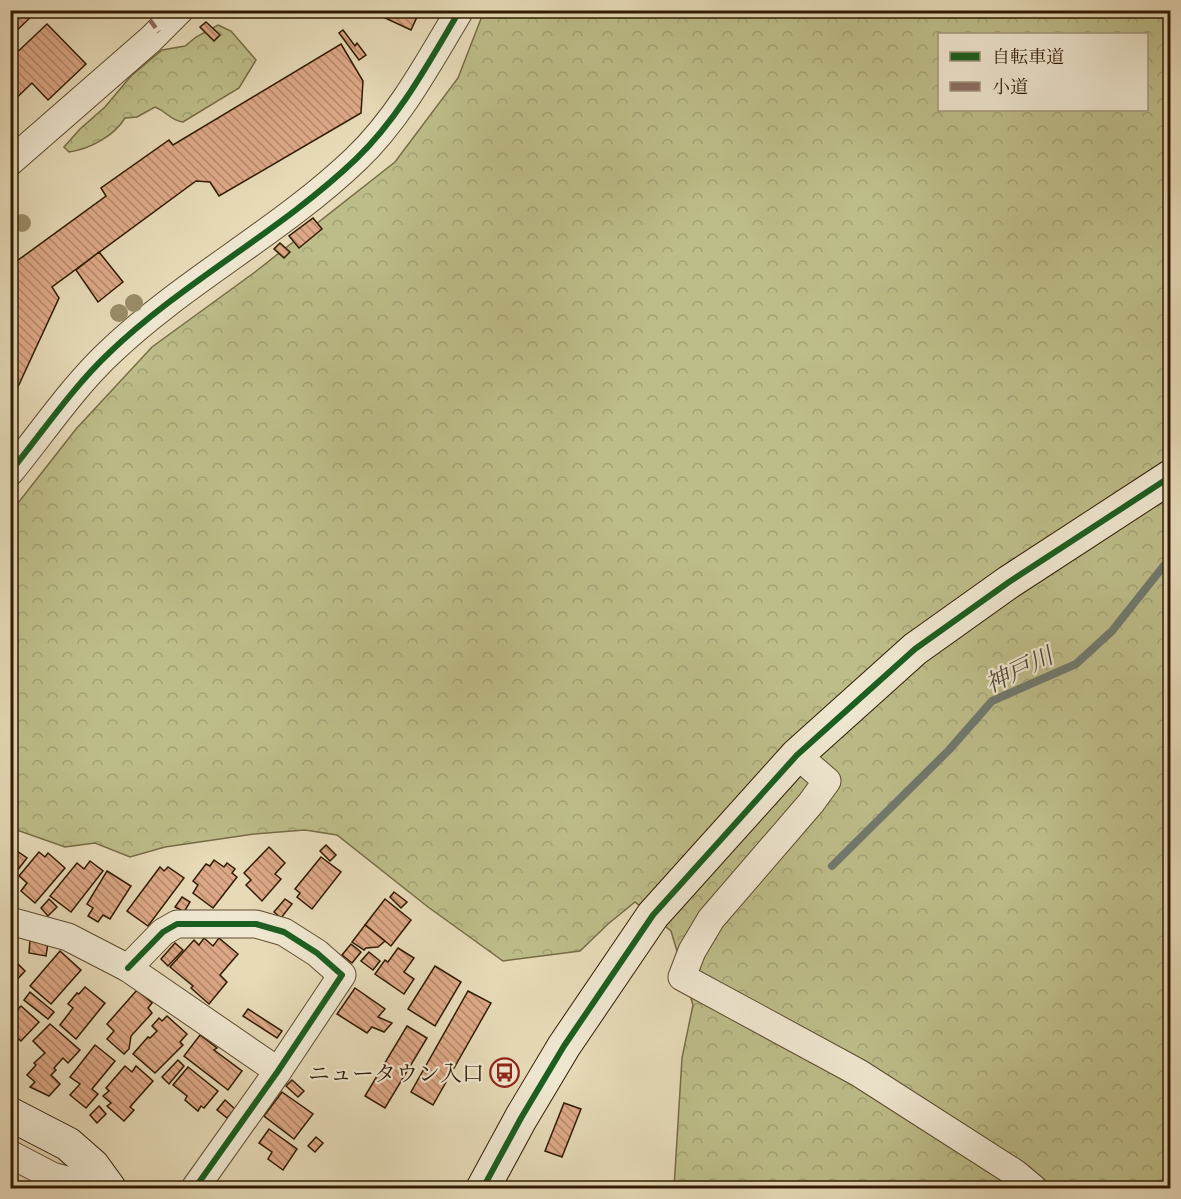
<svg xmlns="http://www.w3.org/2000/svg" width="1181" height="1199" font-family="'IM FELL Double Pica','Noto Serif JP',serif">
<defs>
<pattern id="forest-crowns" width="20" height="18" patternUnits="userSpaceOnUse" patternTransform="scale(1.5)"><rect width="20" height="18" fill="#bdbd89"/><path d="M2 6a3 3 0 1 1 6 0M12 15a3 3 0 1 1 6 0" fill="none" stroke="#a3a275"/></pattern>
<pattern id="building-back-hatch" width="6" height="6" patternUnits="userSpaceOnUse" patternTransform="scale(1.5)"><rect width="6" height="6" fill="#dda887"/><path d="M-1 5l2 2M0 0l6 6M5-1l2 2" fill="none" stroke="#b4886c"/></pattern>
</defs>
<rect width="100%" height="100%" fill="#e6dab7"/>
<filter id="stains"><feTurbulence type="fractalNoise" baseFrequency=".00333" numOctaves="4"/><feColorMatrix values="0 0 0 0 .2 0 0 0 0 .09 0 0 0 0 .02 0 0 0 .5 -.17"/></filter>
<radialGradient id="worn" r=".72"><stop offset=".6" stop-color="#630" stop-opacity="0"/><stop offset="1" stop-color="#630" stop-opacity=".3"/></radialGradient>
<!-- forest -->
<g fill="url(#forest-crowns)" stroke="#776c46" stroke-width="1.5" fill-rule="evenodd">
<path d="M484,11H1170V1188H674L682,1058L693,1005L671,931L635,902L608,924L580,951L503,961L428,907L337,835L305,830L254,834L165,847L130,857L95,843L65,847L11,828V512L76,429L152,347L255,272L395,162L458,78ZM940,34H1146V110H940Z"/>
<path d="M218,25L231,31L256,60L239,88L183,122C169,120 168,112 155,107L137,117L125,118C114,136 90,149 69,152L64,147L80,129L105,107L131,76L162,50L185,46L196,37Z"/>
</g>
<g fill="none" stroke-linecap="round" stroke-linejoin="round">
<!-- stream -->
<path stroke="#70796f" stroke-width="8" d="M832,866L949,750L992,701L1076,664L1112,631L1170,558"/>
</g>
<!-- building -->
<g fill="url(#building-back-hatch)" stroke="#311b02" stroke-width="1.5">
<path d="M10,10L37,11L10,37Z"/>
<path d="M383,10H403L417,17L411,30L381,16Z"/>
<path d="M206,22L220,35L214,41L200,27Z"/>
<path d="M47,24L86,64L48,100L32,83L10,104V59Z"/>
<path d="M343,30L355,46L357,43L366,55L359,60L339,33Z"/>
<path d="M341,44L363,81L361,113L219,196L210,182L196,181L52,287L59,298L10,404V266L106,196L101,188L169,140L173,145Z"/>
<path d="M313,218L322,229L299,248L289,236Z"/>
<path d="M280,243L290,252L284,258L274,249Z"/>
<path d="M99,252L123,282L98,302L76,270Z"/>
<path d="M326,845L336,855L330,861L320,851Z"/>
<path d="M11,847L27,858L10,880V848Z"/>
<path d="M269,847L285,863L275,874L281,879L262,901L246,885L251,880L244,873Z"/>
<path d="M39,852L45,857L48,853L65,868L35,903L21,891L27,883L19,876Z"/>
<path d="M321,857L341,872L312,909L297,897L300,893L295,889Z"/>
<path d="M214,860L224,867L227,863L235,869L232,873L237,877L213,908L193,893L198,885L193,881L206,864L210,866Z"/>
<path d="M90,861L103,871L71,912L50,896L77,863L84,869Z"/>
<path d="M160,867L164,871L168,867L184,878L148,926L127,911Z"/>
<path d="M107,871L131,886L110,919L103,915L98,922L88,916L93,908L87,904Z"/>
<path d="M394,892L407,902L401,908L390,897Z"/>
<path d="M182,897L190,902L184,912L175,907Z"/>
<path d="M49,899L57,907L48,916L41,908Z"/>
<path d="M285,899L292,904L281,918L274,912Z"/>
<path d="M385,899L411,920L391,946L365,925Z"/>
<path d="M365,925L385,941L378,947L366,948L364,950L352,942Z"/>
<path d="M204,938L213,946L219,938L238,954L220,975L227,982L209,1004L191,988L193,986L170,967L194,940L199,945Z"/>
<path d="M30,940L48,943L46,956L29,953Z"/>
<path d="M175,943L183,950L168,966L161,959Z"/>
<path d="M351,944L361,952L352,963L342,955Z"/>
<path d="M398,948L414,958L404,972L414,979L404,994L375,974L385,960L388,962Z"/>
<path d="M60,951L81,970L51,1004L30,986Z"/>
<path d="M369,952L380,961L373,970L361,961Z"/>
<path d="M10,961L12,963L15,961L25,971L12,985Z"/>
<path d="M435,966L461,982L435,1026L408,1009Z"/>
<path d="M85,987L105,1003L76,1039L60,1025L73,1008L68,1004L77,993L79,994Z"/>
<path d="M355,988L385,1009L378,1017L392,1023L384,1032L372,1027L367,1033L337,1014Z"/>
<path d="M137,990L152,1003L148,1008L152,1013L131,1036L129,1049L124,1054L107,1039L114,1031L107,1024Z"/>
<path d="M468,991L491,1003L433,1105L411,1092Z"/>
<path d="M30,992L54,1012L48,1019L24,1000Z"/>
<path d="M21,1006L39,1022L21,1041L10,1031V1017Z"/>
<path d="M248,1009L282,1031L277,1038L243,1016Z"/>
<path d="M167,1016L187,1034L180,1042L183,1045L155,1073L133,1054L148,1037L150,1038L157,1031L152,1026L159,1018L162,1021Z"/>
<path d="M50,1024L80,1050L68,1063L63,1058L54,1068L56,1070L51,1075L60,1084L49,1096L30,1087L35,1082L27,1075L36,1065L34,1063L45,1053L33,1041Z"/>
<path d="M407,1026L427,1038L385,1108L365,1096Z"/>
<path d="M200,1035L217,1048L214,1050L242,1071L228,1090L184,1056Z"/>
<path d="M95,1045L115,1061L92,1089L98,1094L86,1108L70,1095L80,1084L70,1077Z"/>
<path d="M178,1060L184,1066L169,1084L162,1077Z"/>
<path d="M125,1066L132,1072L136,1066L153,1081L130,1107L134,1110L124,1121L107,1106L111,1103L103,1096L109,1091L106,1088Z"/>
<path d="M188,1067L218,1091L204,1108L201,1106L198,1111L185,1100L187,1096L173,1085Z"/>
<path d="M292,1080L304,1091L298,1097L286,1086Z"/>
<path d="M282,1092L313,1114L294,1139L264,1116Z"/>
<path d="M225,1100L235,1109L227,1118L217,1110Z"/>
<path d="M564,1103L581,1109L562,1157L545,1151Z"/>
<path d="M99,1106L106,1114L97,1123L90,1115Z"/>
<path d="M269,1129L297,1149L283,1170L268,1159L272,1152L259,1143Z"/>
<path d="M316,1137L323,1143L315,1152L308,1146Z"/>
</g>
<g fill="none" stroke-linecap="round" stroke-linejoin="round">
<defs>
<g id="street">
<path d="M10,162L151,39L180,10"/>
<path d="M10,472C42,433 72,388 109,353C184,281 281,231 356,159C399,118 429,62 460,10"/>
<path d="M797,755L827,781L811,803L711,919L692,951L682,977L859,1073L1015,1173L1033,1188"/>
<path d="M10,921L68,937L128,968L278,1071"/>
<path d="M128,968L163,932L177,924H256L284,932L317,953L342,975L278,1071L195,1188"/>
<path d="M10,1154L52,1176L96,1188"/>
</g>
<g id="secondary">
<path d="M10,1114L68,1144L93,1166L109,1188"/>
<path d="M483,1188L521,1118L564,1046L653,915L797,755L915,649L1009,582L1170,477"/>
</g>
</defs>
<!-- street casing -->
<use href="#street" stroke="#5e4b2f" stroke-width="29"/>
<!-- secondary casing -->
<use href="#secondary" stroke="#311b02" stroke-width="35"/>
<!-- street -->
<use href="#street" stroke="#efe7d0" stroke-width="27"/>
<!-- secondary -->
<use href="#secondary" stroke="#efe7d0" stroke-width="33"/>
<!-- quiet -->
<path stroke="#8d6e63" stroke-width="4.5" stroke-dasharray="9 4.5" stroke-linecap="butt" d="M142,10L159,32"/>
<defs>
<g id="cycleway">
<path d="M10,472C42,433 72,388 109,353C184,281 281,231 356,159C399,118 429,62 460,10"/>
<path d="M128,968L163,932L177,924H256L284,932L317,953L342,975L278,1071L195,1188"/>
<path d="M483,1188L521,1118L564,1046L653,915L797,755L915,649L1009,582L1170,477"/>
</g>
</defs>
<!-- cycleway casing -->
<use href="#cycleway" stroke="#efe7d0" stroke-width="10"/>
<!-- cycleway -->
<use href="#cycleway" stroke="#1b5e20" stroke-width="6"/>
</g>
<!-- trees -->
<g fill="#9a8c69">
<circle cx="22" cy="223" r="9"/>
<circle cx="134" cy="303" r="9"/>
<circle cx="119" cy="313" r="9"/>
</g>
<!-- icons -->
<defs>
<symbol id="bus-ring" viewBox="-11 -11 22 22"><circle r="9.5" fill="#efe7d0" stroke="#8f2418" stroke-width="1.5"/><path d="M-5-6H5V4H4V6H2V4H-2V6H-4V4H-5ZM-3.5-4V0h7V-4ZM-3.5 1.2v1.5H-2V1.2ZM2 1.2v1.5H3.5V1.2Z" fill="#8f2418"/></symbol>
</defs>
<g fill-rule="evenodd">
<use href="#bus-ring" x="488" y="1056" width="33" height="33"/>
</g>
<g text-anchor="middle" stroke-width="4.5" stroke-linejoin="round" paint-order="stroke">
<!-- poi labels -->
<g font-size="22" fill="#311b02" stroke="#efe7d0" text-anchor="end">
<text x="484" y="1081">ニュータウン入口</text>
</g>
<!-- water labels -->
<g font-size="24" font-style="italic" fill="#504a39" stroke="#efe7d0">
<text transform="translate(1019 670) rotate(-26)" y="8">神戸川</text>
</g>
</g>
<!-- margin -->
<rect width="1181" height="1199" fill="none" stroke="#e6dab7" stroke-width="36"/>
<rect x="12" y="12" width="1157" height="1175" fill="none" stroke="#311b02" stroke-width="3"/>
<rect x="18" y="18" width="1145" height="1163" fill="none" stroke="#311b02" stroke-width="1.5"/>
<!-- legend -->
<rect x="938" y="33" width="210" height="78" fill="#efe7d0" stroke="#a3957e" stroke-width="1.5"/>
<rect x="950" y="52" width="30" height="9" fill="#1b5e20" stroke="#a3957e" stroke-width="1.5"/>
<text x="992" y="63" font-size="18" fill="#311b02">自転車道</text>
<rect x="950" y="82" width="30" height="9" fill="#8d6e63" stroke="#a3957e" stroke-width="1.5"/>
<text x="992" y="93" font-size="18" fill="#311b02">小道</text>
<rect width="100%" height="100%" filter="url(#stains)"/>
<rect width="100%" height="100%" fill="url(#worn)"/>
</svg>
